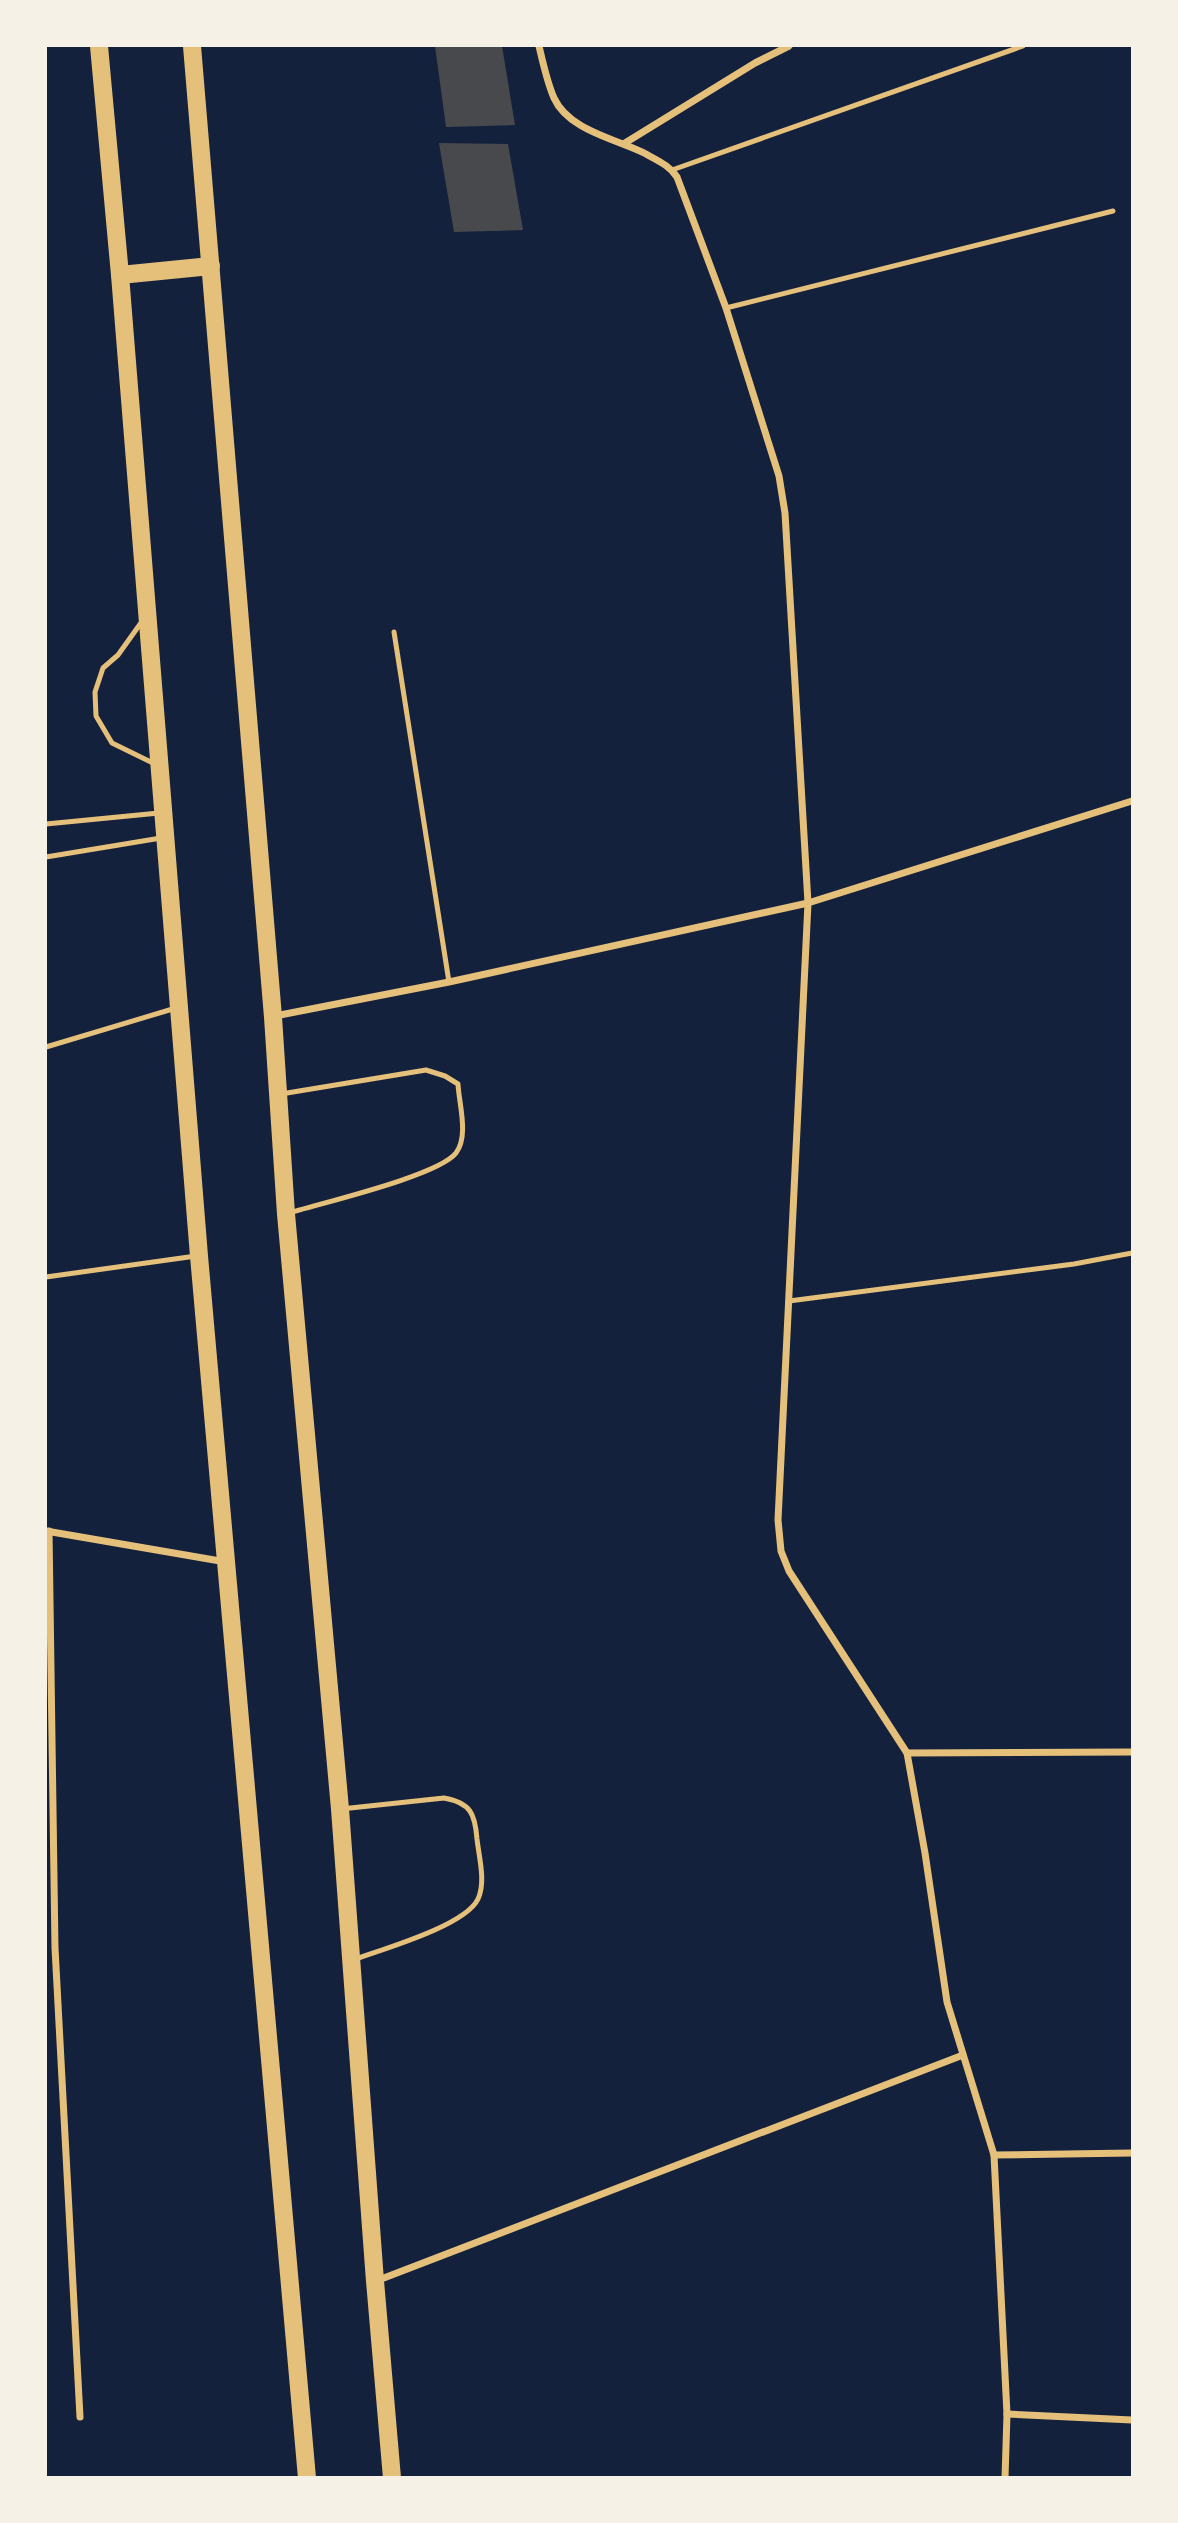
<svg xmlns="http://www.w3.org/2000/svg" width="1178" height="2523" font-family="Manrope,sans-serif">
<rect width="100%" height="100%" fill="#14213d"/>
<!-- building -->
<g fill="#48494c">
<path d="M435,46H502L515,125L446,127Z"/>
<path d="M439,143L508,144L523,230L454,232Z"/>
</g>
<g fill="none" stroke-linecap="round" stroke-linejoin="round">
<!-- service -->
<g stroke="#e5c07b" stroke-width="5">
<path d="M672,170L1023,46"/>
<path d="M726,308L1113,211"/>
<path d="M143,620L118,655L103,668L95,692L96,716L112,743L157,765"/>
<path d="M394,632L449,982"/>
<path d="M46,824L159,813"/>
<path d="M46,857L161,838"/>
<path d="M46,1047L176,1008"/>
<path d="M281,1094L426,1070L445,1076L458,1084C459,1104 469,1136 456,1153C438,1176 321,1203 289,1213"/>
<path d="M46,1277L196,1256"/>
<path d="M789,1301L1074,1264L1132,1253"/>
<path d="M341,1809L444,1798C471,1803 475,1814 477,1839C479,1857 486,1882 478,1899C465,1926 383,1949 353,1960"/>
</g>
<!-- minor -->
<g stroke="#e5c07b" stroke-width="7">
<path d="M539,46C543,63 547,82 554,98C569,131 617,139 646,154C658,161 669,165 677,177L726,308L779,476L785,513L808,903L778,1520L781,1551L789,1571L907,1753L925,1853L947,2002L994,2155L1007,2414L1005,2478"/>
<path d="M625,143L755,63L789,46"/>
<path d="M275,1016L449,982L808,903L1132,801"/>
<path d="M46,1531L226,1562"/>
<path d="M49,1531L55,1948L80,2417"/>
<path d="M907,1753L1132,1752"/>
<path d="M994,2155L1132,2153"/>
<path d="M376,2281L963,2055"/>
<path d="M1007,2414L1132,2420"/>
</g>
<!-- primary -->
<g stroke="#e5c07b" stroke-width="18">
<path d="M99,46L120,275L199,1256L307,2478"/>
<path d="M192,46L273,1017L286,1214L340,1809L375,2281L392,2478"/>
<path d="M120,275L211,266"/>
</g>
</g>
<!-- border -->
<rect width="1178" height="2523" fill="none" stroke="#f6f1e7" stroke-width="94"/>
</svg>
